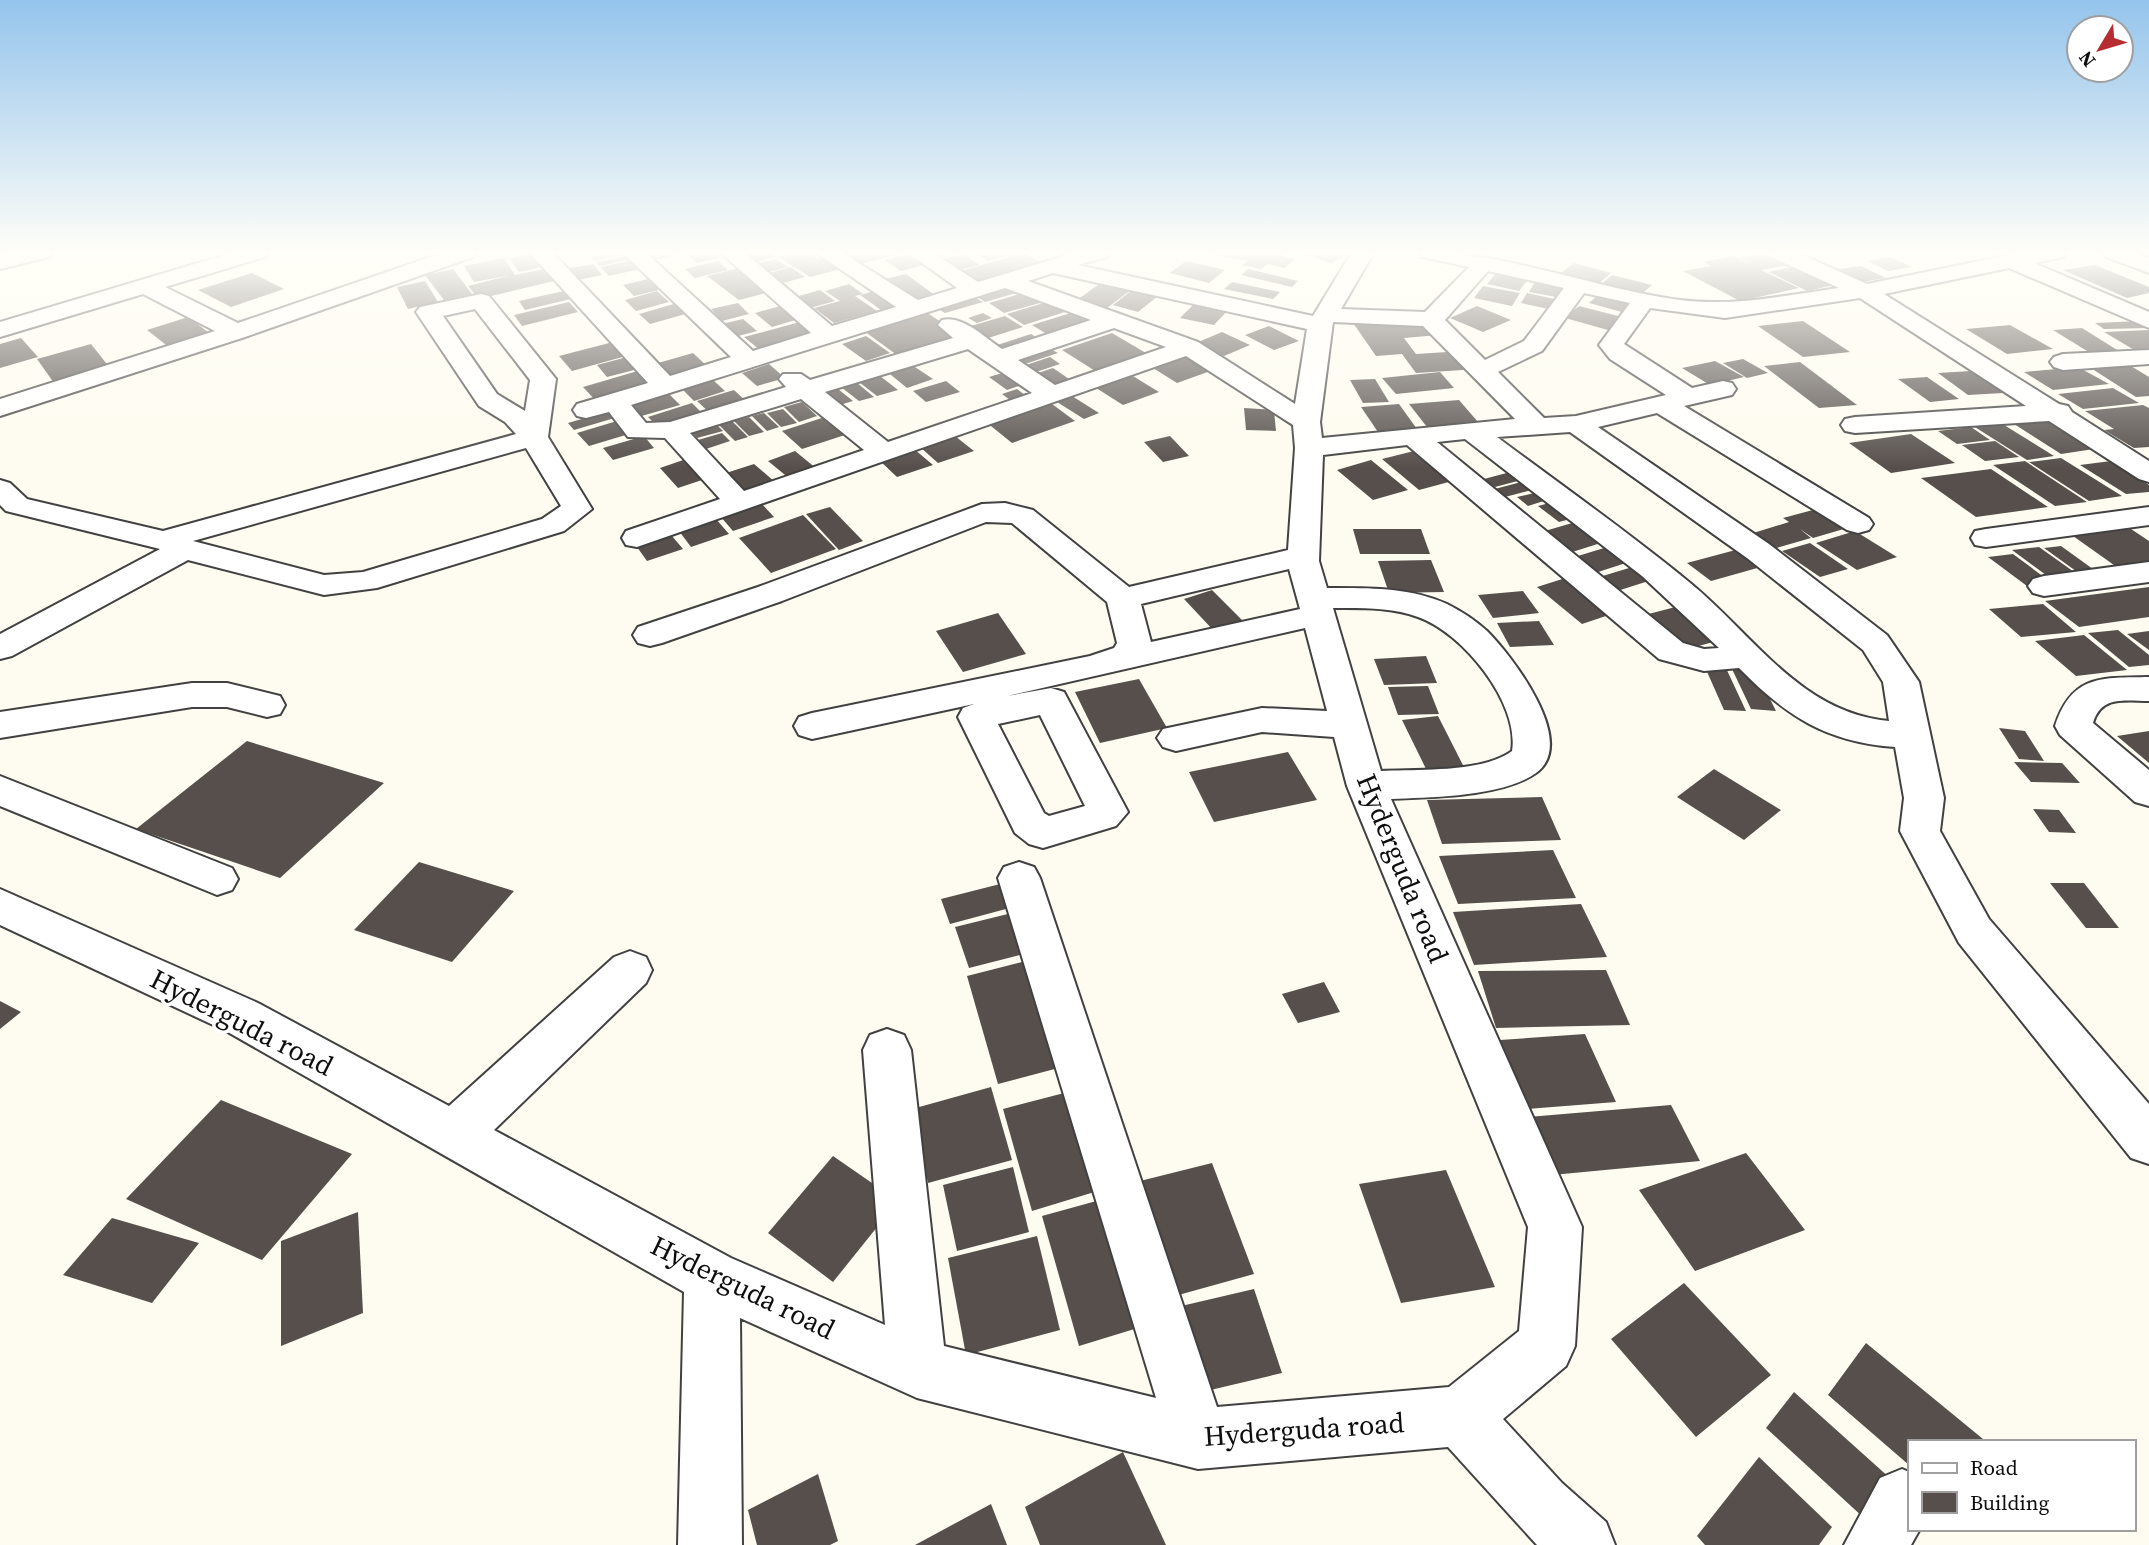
<svg xmlns="http://www.w3.org/2000/svg" width="2149" height="1545" font-family="'Source Serif 4',serif">
<rect width="100%" height="100%" fill="#fefcf0"/>
<!-- building -->
<g fill="#564f4b">
<path d="M536,252L547,266L519,272L509,258Z"/>
<path d="M613,252L621,255L595,261L591,257Z"/>
<path d="M640,252H683V253L651,261Z"/>
<path d="M683,252H716L722,257L697,263Z"/>
<path d="M748,252H769L776,257L748,264L736,255Z"/>
<path d="M798,252H808L818,259L824,257L841,269L810,277L778,257Z"/>
<path d="M850,252H904V253L859,264L842,254Z"/>
<path d="M974,252H1019V253L988,261Z"/>
<path d="M1212,252H1285L1281,256L1295,259L1285,268L1268,264L1261,269L1242,265L1248,261L1208,254Z"/>
<path d="M1298,252H1348L1352,253L1331,263Z"/>
<path d="M1771,252L1794,264L1761,270L1799,288L1740,301L1683,271L1711,266L1703,262L1733,256L1755,267L1739,258Z"/>
<path d="M911,253L929,264L901,271L884,260Z"/>
<path d="M1023,253L1042,263L974,283L957,272Z"/>
<path d="M963,254L980,265L951,272L935,261Z"/>
<path d="M625,256L628,260L600,266L597,262Z"/>
<path d="M1890,257L1912,267L1888,271L1867,261Z"/>
<path d="M504,258L515,275L543,269L554,281L479,299L468,286L511,275L474,282L464,266Z"/>
<path d="M776,259L788,267L762,274L751,265Z"/>
<path d="M632,260L640,269L609,276L601,267Z"/>
<path d="M718,261L728,270L695,278L685,269Z"/>
<path d="M1186,261L1225,270L1209,283L1170,273Z"/>
<path d="M1574,263L1611,273L1596,286L1557,276Z"/>
<path d="M593,264L602,275L573,281L565,269Z"/>
<path d="M2095,265L2149,287V293L2127,298L2063,270Z"/>
<path d="M1796,266L1834,285L1807,291L1769,272Z"/>
<path d="M1861,266L1886,278L1856,283L1832,270Z"/>
<path d="M743,267L770,292L739,300L707,276Z"/>
<path d="M791,267L805,277L779,284L766,274Z"/>
<path d="M453,269L472,294L444,300L425,275Z"/>
<path d="M1248,269L1298,281L1292,287L1241,275Z"/>
<path d="M1499,270L1530,277L1519,291L1487,284Z"/>
<path d="M252,273L284,289L231,307L198,290Z"/>
<path d="M906,274L936,296L909,303L880,280Z"/>
<path d="M1612,275L1652,285L1639,296L1599,286Z"/>
<path d="M652,278L663,289L634,296L623,285Z"/>
<path d="M1536,280L1574,287L1567,299L1529,292Z"/>
<path d="M425,281L438,302L408,309L397,287Z"/>
<path d="M1102,282L1132,289L1107,308L1077,300Z"/>
<path d="M1232,282L1280,292L1273,299L1224,289Z"/>
<path d="M1006,283L1020,292L985,302L970,292Z"/>
<path d="M849,284L863,294L855,296L877,311L834,323L814,308L840,301L825,291Z"/>
<path d="M1483,286L1520,293L1512,306L1474,298Z"/>
<path d="M881,289L902,304L881,310L860,295Z"/>
<path d="M568,290L575,298L525,310L519,301Z"/>
<path d="M820,290L835,301L810,308L795,297Z"/>
<path d="M1132,290L1158,296L1138,312L1113,305Z"/>
<path d="M657,291L669,302L636,311L625,300Z"/>
<path d="M1023,293L1040,303L1004,313L989,303Z"/>
<path d="M1527,293L1564,301L1558,311L1521,303Z"/>
<path d="M969,294L983,302L945,313L931,305Z"/>
<path d="M1598,295L1637,305L1629,314L1589,303Z"/>
<path d="M1050,301L1068,311L1024,325L1007,314Z"/>
<path d="M569,302L578,312L522,326L514,315Z"/>
<path d="M1196,302L1229,309L1214,325L1180,318Z"/>
<path d="M677,303L689,313L650,324L639,314Z"/>
<path d="M738,303L749,314L722,321L711,309Z"/>
<path d="M784,305L802,318L772,327L755,313Z"/>
<path d="M1477,306L1511,320L1483,332L1450,318Z"/>
<path d="M1579,306L1622,317L1608,330L1565,318Z"/>
<path d="M1077,311L1096,322L1050,336L1032,325Z"/>
<path d="M926,312L965,338L901,358L864,331Z"/>
<path d="M983,313L992,318L977,323L968,318Z"/>
<path d="M1005,316L1023,327L982,340L964,328Z"/>
<path d="M188,317L212,335L170,348L147,330Z"/>
<path d="M743,319L757,331L731,338L717,325Z"/>
<path d="M1425,319L1439,335L1404,338L1416,354L1463,351L1478,369L1416,373L1402,354L1376,356L1351,320Z"/>
<path d="M1803,321L1850,352L1803,357L1758,326Z"/>
<path d="M2140,321L2149,328L2104,329L2095,323Z"/>
<path d="M800,322L816,334L760,350L744,337Z"/>
<path d="M2010,325L2053,349L2007,354L1966,329Z"/>
<path d="M1269,326L1299,341L1274,350L1245,335Z"/>
<path d="M2082,328L2122,353L2092,354L2053,330Z"/>
<path d="M2149,330V350L2136,351L2104,332Z"/>
<path d="M1222,332L1250,345L1224,356L1196,343Z"/>
<path d="M1112,333L1151,356L1100,374L1062,350Z"/>
<path d="M1031,334L1043,341L1006,353L994,346Z"/>
<path d="M866,336L890,353L866,361L842,344Z"/>
<path d="M21,338L38,357L0,368V344Z"/>
<path d="M613,342L626,356L572,371L559,356Z"/>
<path d="M91,344L110,368L54,383L37,359Z"/>
<path d="M1047,347L1058,353L1019,366L1009,359Z"/>
<path d="M693,353L709,368L674,378L658,363Z"/>
<path d="M1192,355L1216,369L1177,383L1153,368Z"/>
<path d="M627,357L638,369L607,377L597,365Z"/>
<path d="M1050,357L1060,364L1030,374L1020,367Z"/>
<path d="M1743,359L1768,373L1747,378L1723,363Z"/>
<path d="M1715,361L1744,377L1710,385L1682,368Z"/>
<path d="M1800,362L1857,405L1819,408L1764,366Z"/>
<path d="M909,363L933,379L907,388L885,370Z"/>
<path d="M2126,363L2149,377V396L2136,397L2086,365Z"/>
<path d="M769,364L785,378L757,386L742,373Z"/>
<path d="M2078,367L2109,384L2053,390L2024,372Z"/>
<path d="M1053,368L1072,381L1051,388L1032,375Z"/>
<path d="M641,370L656,385L597,402L583,387Z"/>
<path d="M1012,370L1031,382L1007,390L989,377Z"/>
<path d="M1971,371L2003,393L1968,395L1938,373Z"/>
<path d="M875,372L898,390L877,396L855,379Z"/>
<path d="M1440,372L1454,388L1396,394L1382,378Z"/>
<path d="M1128,373L1159,392L1123,405L1093,386Z"/>
<path d="M1927,377L1959,399L1930,402L1898,379Z"/>
<path d="M1375,379L1389,402L1363,403L1350,380Z"/>
<path d="M713,380L725,391L694,401L682,389Z"/>
<path d="M946,381L960,392L926,402L913,391Z"/>
<path d="M856,382L874,397L859,401L841,387Z"/>
<path d="M2113,388L2139,403L2083,409L2058,394Z"/>
<path d="M838,389L853,401L833,407L819,395Z"/>
<path d="M1017,389L1029,398L1014,403L1002,394Z"/>
<path d="M734,390L748,403L711,414L697,401Z"/>
<path d="M667,392L680,405L638,417L626,404Z"/>
<path d="M1072,396L1099,413L1084,419L1057,402Z"/>
<path d="M1459,400L1478,422L1427,427L1409,404Z"/>
<path d="M1048,401L1075,421L1012,443L986,422Z"/>
<path d="M802,402L817,416L799,422L784,407Z"/>
<path d="M692,403L704,415L660,429L648,417Z"/>
<path d="M1399,404L1417,429L1378,432L1361,407Z"/>
<path d="M2143,405L2149,408V447L2134,448L2104,430L2114,429L2085,411Z"/>
<path d="M1244,408L1274,410L1276,431L1246,430Z"/>
<path d="M783,409L797,423L781,427L767,413Z"/>
<path d="M612,410L618,417L574,430L568,423Z"/>
<path d="M764,413L779,427L767,431L752,416Z"/>
<path d="M834,414L854,432L802,449L782,431Z"/>
<path d="M749,417L764,432L749,436L734,421Z"/>
<path d="M1996,420L2054,456L2027,460L1970,424Z"/>
<path d="M2046,420L2094,449L2061,454L2014,424Z"/>
<path d="M617,421L629,434L589,446L577,433Z"/>
<path d="M732,421L748,437L735,441L719,425Z"/>
<path d="M716,424L723,431L697,438L691,431Z"/>
<path d="M1971,427L1990,440L1957,444L1938,431Z"/>
<path d="M722,433L730,441L706,449L698,440Z"/>
<path d="M1911,434L1955,463L1891,473L1849,443Z"/>
<path d="M644,436L654,448L613,460L603,448Z"/>
<path d="M955,436L974,451L938,463L920,447Z"/>
<path d="M1170,436L1189,456L1163,462L1144,442Z"/>
<path d="M1995,441L2019,457L1985,461L1962,445Z"/>
<path d="M914,449L933,465L897,477L879,460Z"/>
<path d="M1422,449L1460,479L1419,490L1382,459Z"/>
<path d="M795,451L817,469L790,479L768,461Z"/>
<path d="M689,458L708,478L678,488L660,468Z"/>
<path d="M2061,458L2122,496L2089,501L2029,462Z"/>
<path d="M1371,460L1408,490L1373,500L1337,470Z"/>
<path d="M2025,461L2087,502L2055,506L1993,465Z"/>
<path d="M2111,461L2149,485V492L2126,494L2080,465Z"/>
<path d="M754,464L775,482L747,492L726,473Z"/>
<path d="M1991,469L2048,507L1976,517L1921,478Z"/>
<path d="M1518,470L1529,478L1495,487L1484,479Z"/>
<path d="M1529,480L1540,488L1501,498L1491,490Z"/>
<path d="M1543,491L1553,498L1528,506L1517,497Z"/>
<path d="M1557,501L1578,517L1559,522L1538,506Z"/>
<path d="M761,503L774,517L733,531L720,516Z"/>
<path d="M830,507L863,541L839,550L806,514Z"/>
<path d="M1824,507L1854,526L1813,538L1800,529L1811,538L1773,549L1750,534L1789,522L1783,518Z"/>
<path d="M803,515L836,549L771,573L739,538Z"/>
<path d="M716,519L729,534L691,547L679,531Z"/>
<path d="M1579,521L1607,541L1566,554L1538,533Z"/>
<path d="M1353,529H1421L1430,554H1360Z"/>
<path d="M2131,529L2149,541V566L2121,570L2073,536Z"/>
<path d="M1855,531L1897,557L1857,570L1816,543Z"/>
<path d="M672,536L683,549L647,561L637,547Z"/>
<path d="M1810,543L1848,569L1820,577L1782,551Z"/>
<path d="M1614,545L1635,560L1589,575L1568,559Z"/>
<path d="M2061,546L2104,577L2087,579L2044,548Z"/>
<path d="M2039,547L2084,579L2057,583L2012,550Z"/>
<path d="M1743,548L1768,565L1711,581L1687,563Z"/>
<path d="M2013,554L2052,583L2027,586L1988,557Z"/>
<path d="M1431,560L1444,592L1389,593L1378,561Z"/>
<path d="M1639,565L1658,578L1614,592L1596,578Z"/>
<path d="M1575,575L1621,611L1582,624L1537,587Z"/>
<path d="M2149,587V617L2079,627L2045,601Z"/>
<path d="M1212,590L1243,621L1214,631L1184,599Z"/>
<path d="M1523,591L1539,613L1493,618L1478,595Z"/>
<path d="M2043,604L2076,632L2021,637L1989,609Z"/>
<path d="M1683,605L1724,639L1677,652L1637,617Z"/>
<path d="M998,613L1026,654L963,672L936,631Z"/>
<path d="M1539,621L1554,645L1510,647L1497,623Z"/>
<path d="M2118,630L2149,655V665L2129,667L2088,633Z"/>
<path d="M2149,631V650L2127,634Z"/>
<path d="M2084,635L2127,670L2076,676L2035,641Z"/>
<path d="M1426,656L1437,683L1384,685L1374,659Z"/>
<path d="M1704,665L1725,666L1746,711L1724,710Z"/>
<path d="M1732,669L1756,671L1776,711L1751,709Z"/>
<path d="M1139,679L1167,728L1100,743L1075,692Z"/>
<path d="M1428,686L1439,714L1398,715L1388,687Z"/>
<path d="M1438,716L1467,773L1430,777L1402,720Z"/>
<path d="M1999,728L2025,731L2044,761L2019,759Z"/>
<path d="M2149,731V763L2117,736Z"/>
<path d="M247,741L384,783L280,878L136,829Z"/>
<path d="M1288,752L1317,800L1214,822L1189,772Z"/>
<path d="M2014,762L2062,763L2080,783L2031,782Z"/>
<path d="M1714,769L1781,810L1744,840L1677,797Z"/>
<path d="M1542,797L1561,840L1442,844L1427,800Z"/>
<path d="M2033,809L2059,810L2076,833L2049,832Z"/>
<path d="M1553,850L1576,898L1458,904L1439,856Z"/>
<path d="M419,862L514,891L452,962L354,930Z"/>
<path d="M1012,881L1021,905L950,924L941,899Z"/>
<path d="M2050,883H2084L2119,928H2086Z"/>
<path d="M1581,904L1607,957L1474,965L1453,912Z"/>
<path d="M1024,910L1039,950L969,968L955,927Z"/>
<path d="M1030,960L1066,1066L998,1084L967,976Z"/>
<path d="M1606,970L1630,1025L1496,1028L1478,971Z"/>
<path d="M1324,982L1340,1012L1298,1023L1282,994Z"/>
<path d="M0,1001L21,1012L0,1029Z"/>
<path d="M1585,1034L1616,1102L1527,1109L1500,1040Z"/>
<path d="M991,1087L1012,1160L928,1183L912,1109Z"/>
<path d="M1068,1092L1101,1190L1032,1211L1003,1109Z"/>
<path d="M221,1100L352,1154L262,1260L126,1199Z"/>
<path d="M1671,1105L1700,1161L1552,1175L1528,1117Z"/>
<path d="M1746,1153L1805,1230L1695,1271L1639,1190Z"/>
<path d="M833,1156L898,1201L833,1282L768,1233Z"/>
<path d="M1212,1163L1254,1274L1164,1299L1128,1184Z"/>
<path d="M1013,1167L1029,1232L957,1251L943,1185Z"/>
<path d="M1446,1170L1495,1287L1401,1303L1359,1184Z"/>
<path d="M1100,1200L1141,1327L1079,1346L1042,1216Z"/>
<path d="M358,1212L363,1313L281,1346V1241Z"/>
<path d="M112,1218L199,1243L152,1303L63,1275Z"/>
<path d="M1037,1236L1060,1330L966,1355L948,1258Z"/>
<path d="M1684,1283L1771,1375L1696,1437L1611,1339Z"/>
<path d="M1254,1289L1282,1373L1202,1392L1177,1307Z"/>
<path d="M1866,1343L1983,1439L1981,1442H1909V1465L1828,1395Z"/>
<path d="M1794,1392L1891,1479L1864,1518L1766,1428Z"/>
<path d="M1123,1452L1166,1545H1040L1025,1507Z"/>
<path d="M1759,1457L1832,1527L1819,1545H1705L1697,1536Z"/>
<path d="M818,1474L838,1541L830,1545H757L748,1510Z"/>
<path d="M991,1504L1007,1545H915Z"/>
</g>
<g fill="none" stroke-linecap="round" stroke-linejoin="round">
<defs>
<g id="minor">
<path d="M15,252H52L49,257L0,269V255Z"/>
<path d="M235,252H268L265,257L165,287L238,323L445,252H476L473,257L245,337L0,416V399L215,331L143,294L0,337V322Z"/>
<path d="M529,252H552L670,376L731,357L622,252H645L753,351L811,333L720,252H744L832,326L896,307L815,252H841L918,300L957,288L907,252H932L978,282L1077,252H1110L1107,257L1078,265L1313,316L1352,252H1374L1341,309L1425,312L1469,267L1422,257L1419,252C1508,252 1592,288 1680,300C1733,307 1786,295 1839,288L1771,257L1768,252H1796L1867,284L2024,252H2066L2063,257L2034,263L2149,312V328L2009,268L1884,294L2059,404L2068,406L2072,412L2149,461V482L2139,479L2049,421L1855,433L1845,431L1841,425L1845,419L1855,417L2026,406L1860,298L1725,318L1650,308L1624,344L1692,388L1723,381L1732,383L1736,389L1732,395L1684,406L1869,518L1873,524L1869,530L1858,533L1847,530L1657,413L1598,427L1769,544L1887,635L1919,682L1944,798L1940,831L1989,919L2149,1104V1164L2131,1158L1959,943L1900,831L1904,798L1895,747C1826,742 1786,716 1739,668L1704,671L1659,659L1407,445L1323,455L1319,561L1327,588C1367,588 1410,587 1447,604C1461,611 1475,620 1487,631C1511,655 1579,742 1536,773C1502,797 1432,797 1391,799L1582,1227L1575,1346L1566,1366L1503,1419L1562,1483L1606,1522L1615,1545H1537L1448,1447L1198,1469L917,1398L740,1318L742,1545H678L684,1292L226,1031L0,925V889L258,1003L449,1106L614,957L630,951L646,957L652,970L646,983L494,1130L731,1258L885,1325L863,1050L870,1035L887,1029L904,1035L911,1050L944,1346L1156,1398L998,878L1004,867L1019,862L1034,867L1040,878L1217,1407L1449,1387L1519,1331L1528,1227L1347,786L1334,737L1262,732L1176,751L1163,747L1157,738L1163,729L1262,708L1327,711L1305,628L1007,696L1051,688L1064,692L1128,812L1116,826L1043,848L1029,844L1015,833L958,717L963,708L974,704L812,739L799,735L794,726L799,717L812,713L1090,656L1114,648L1117,643L1107,602L1012,523L986,522L782,601L662,643L650,646L638,643L633,635L638,627L758,587L982,504L1005,503L1033,510L1129,587L1288,550L1295,448L1293,425L1186,356L637,547L626,545L622,538L626,531L720,499L665,438L628,437L609,412L586,418L577,416L573,410L577,404L648,383ZM1488,271L1564,288L1524,341L1485,360L1445,320ZM1053,273L1307,329L1295,404L1198,342L1028,281ZM1005,288L1091,320L1002,349C985,338 963,315 942,320L938,325L953,338L810,380L801,374H783L779,379L786,387L670,422L646,423L631,405ZM1584,293L1630,303L1599,345L1610,359L1666,395L1576,416L1544,418L1498,372L1542,351ZM1333,322L1423,326L1515,419L1322,438L1320,422ZM1114,328L1166,347L1055,385L1018,360ZM968,349L1032,393L888,442L825,392ZM801,399L864,450L744,491L690,433ZM1570,432L1747,558L1863,650L1883,682L1889,721C1800,713 1753,634 1689,582C1627,531 1561,485 1497,437ZM1465,439L1642,576L1719,648L1704,649L1683,643L1437,442ZM1289,569L1300,609L1151,642L1141,604ZM1333,608C1361,608 1391,607 1418,617C1462,632 1520,703 1512,751C1482,773 1418,769 1381,771ZM1040,715L1085,806L1049,816L1044,813L998,724Z"/>
<path d="M2103,252H2133L2149,258V273L2106,257Z"/>
<path d="M481,294L489,296L556,379L548,437L592,509L564,531L377,588L324,595L188,560L12,656L0,659V634L160,549L6,511L0,505V480L10,483L27,499L163,531L516,434L505,422L479,406L416,312L420,307ZM475,309L530,380L525,411L497,394L443,316ZM526,448L561,506L542,519L363,572L324,575L193,541Z"/>
<path d="M2149,350V364L2063,370L2054,367L2050,362L2054,357L2063,354Z"/>
<path d="M2149,507V525L1986,547L1975,545L1971,538L1975,531L1986,529Z"/>
<path d="M2149,562V582L2044,596L2033,593L2028,586L2033,579L2044,576Z"/>
<path d="M2149,677V701C2125,701 2101,695 2093,723L2149,770V806L2135,802L2060,735L2055,726C2072,674 2102,678 2149,677Z"/>
<path d="M192,683H227L280,696L285,705L280,714L267,717L227,707H192L0,738V712Z"/>
<path d="M0,776L232,868L238,879L232,890L217,895L0,806Z"/>
<path d="M1902,1469L1909,1472V1529H1920L1911,1545H1844L1880,1478Z"/>
</g>
</defs>
<!-- minor casing -->
<use href="#minor" stroke="#414141" stroke-width="4"/>
<!-- minor -->
<use href="#minor" fill="#fff" fill-rule="evenodd"/>
</g>
<!-- sky -->
<linearGradient id="sky" x2="0" y2="1"><stop stop-color="#94c4ec"/><stop offset="0.54" stop-color="#fffef8"/><stop offset="1" stop-color="#fffef8" stop-opacity="0"/></linearGradient>
<rect width="2149" height="468" fill="url(#sky)"/>
<g text-anchor="middle" stroke-width="7" stroke-linejoin="round" paint-order="stroke">
<!-- near-street labels -->
<g font-size="28" fill="#0e0e0e" stroke="#fff">
<text transform="translate(1403 868) rotate(68)" y="10">Hyderguda road</text>
<text transform="translate(242 1022) rotate(27)" y="10">Hyderguda road</text>
<text transform="translate(743 1287) rotate(26)" y="10">Hyderguda road</text>
<text transform="translate(1304 1429) rotate(-4)" y="10">Hyderguda road</text>
</g>
</g>
<!-- legend -->
<rect x="1908" y="1440" width="228" height="91" fill="#ffffff" stroke="#9f9f9f" stroke-width="2"/>
<rect x="1922" y="1463" width="35" height="10" fill="#ffffff" stroke="#9f9f9f" stroke-width="2"/>
<text x="1970" y="1475" font-size="21" fill="#0e0e0e">Road</text>
<rect x="1922" y="1492" width="35" height="21" fill="#564f4b" stroke="#9f9f9f" stroke-width="2"/>
<text x="1970" y="1510" font-size="21" fill="#0e0e0e">Building</text>
<!-- north arrow -->
<g transform="translate(2100 49) rotate(232)"><circle r="33" fill="#ffffff" stroke="#9f9f9f" stroke-width="2"/>
<path d="M0-5L12 26L0 18L-12 26Z" fill="#b62d31"/>
<text y="-10" font-size="19" font-weight="bold" text-anchor="middle" fill="#0e0e0e">N</text>
</g>
</svg>
